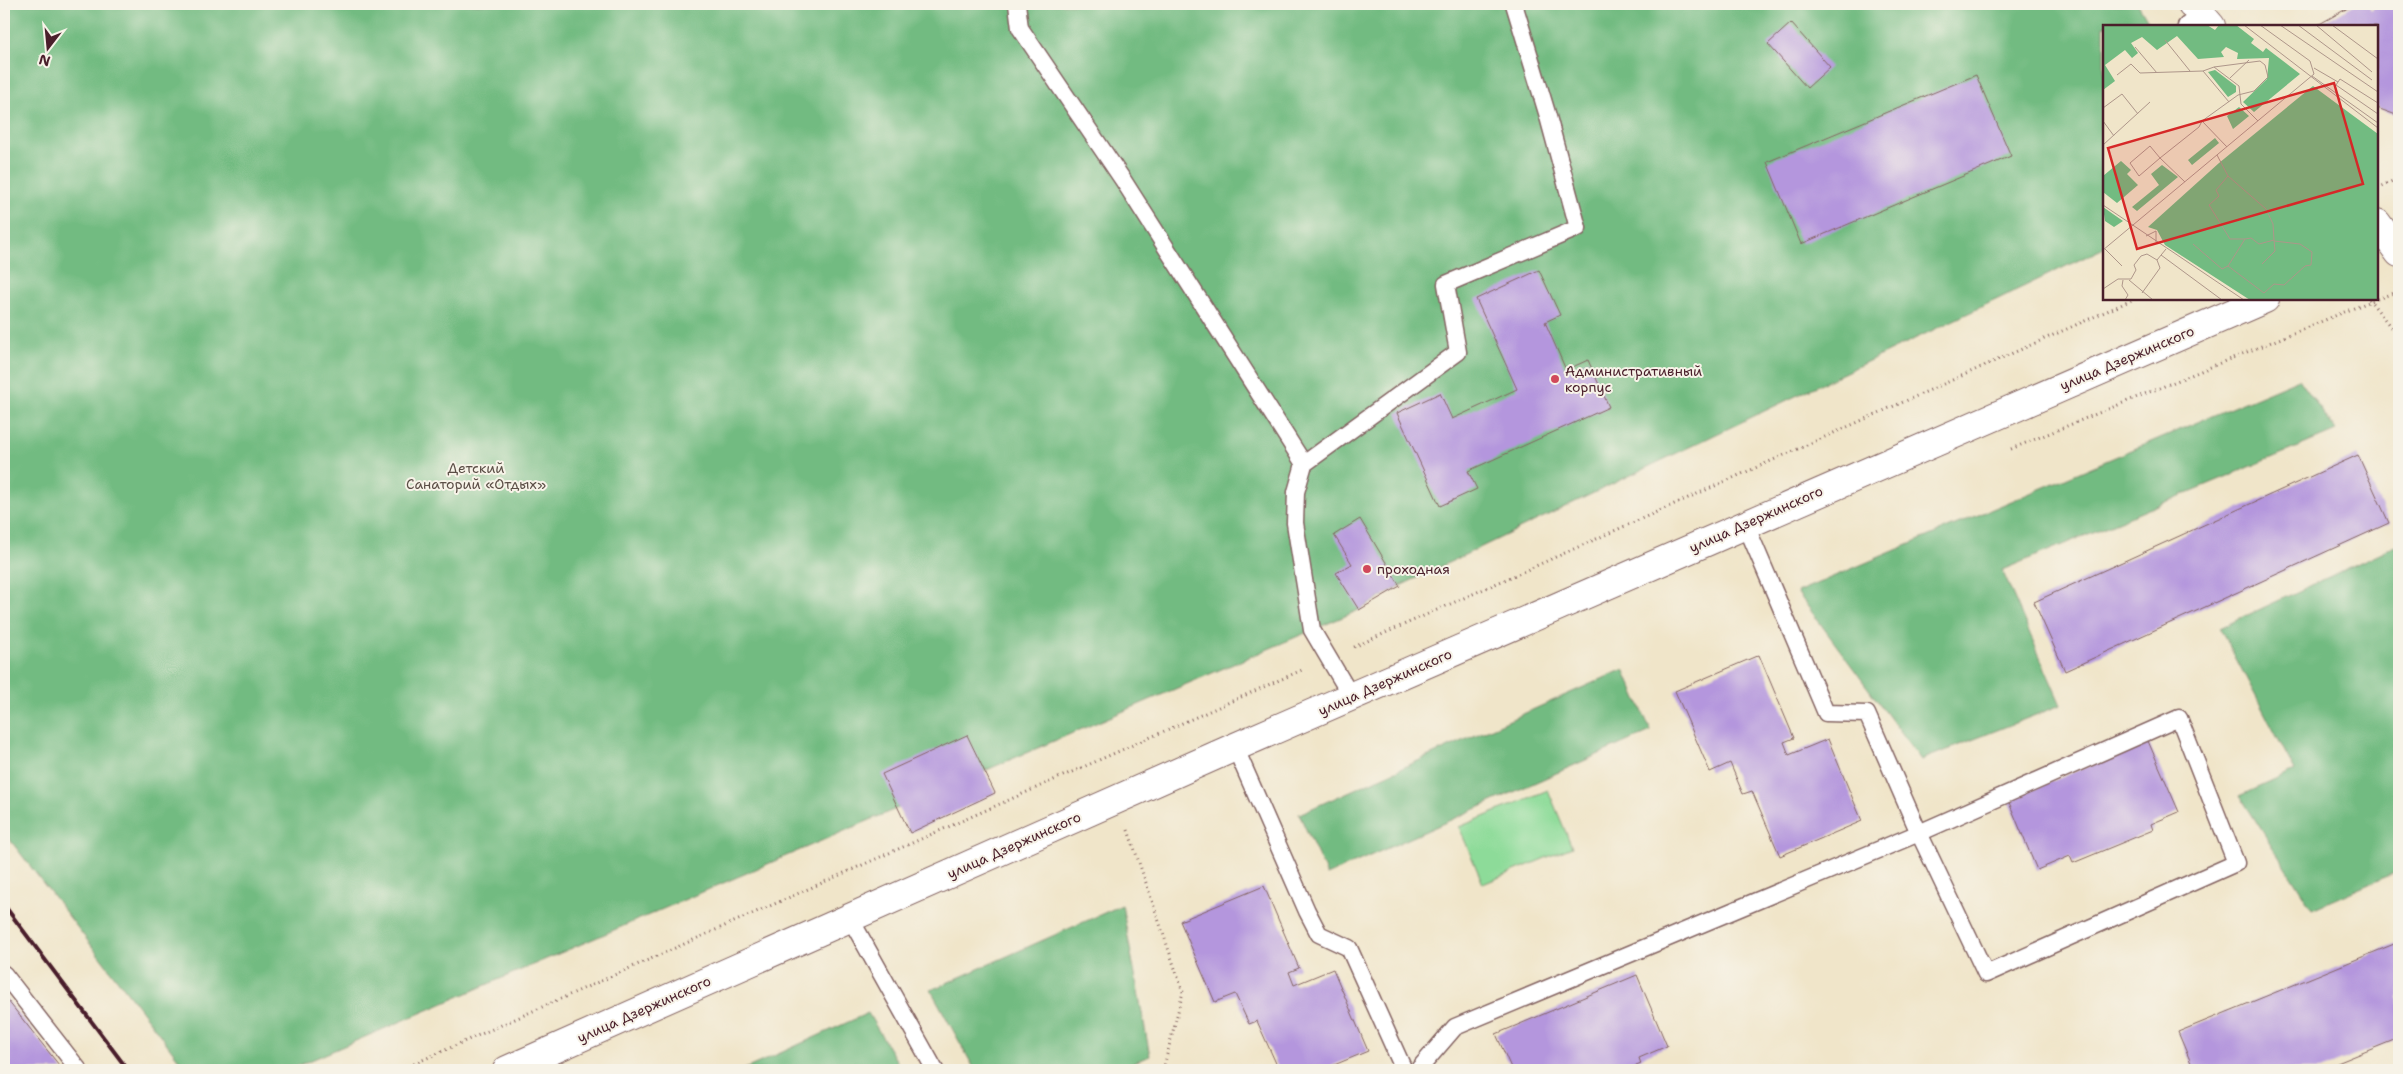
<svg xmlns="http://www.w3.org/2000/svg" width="2403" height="1074" font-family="'Shantell Sans',sans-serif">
<rect width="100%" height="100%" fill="#f7f3e8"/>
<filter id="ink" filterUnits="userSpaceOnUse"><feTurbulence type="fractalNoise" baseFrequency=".02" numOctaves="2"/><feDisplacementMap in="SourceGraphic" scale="10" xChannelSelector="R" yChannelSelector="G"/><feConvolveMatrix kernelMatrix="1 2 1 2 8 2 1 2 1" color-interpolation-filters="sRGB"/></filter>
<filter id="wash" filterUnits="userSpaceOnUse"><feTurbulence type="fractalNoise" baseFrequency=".0096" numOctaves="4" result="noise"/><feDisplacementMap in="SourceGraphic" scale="20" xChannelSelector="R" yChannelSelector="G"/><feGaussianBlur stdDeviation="1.12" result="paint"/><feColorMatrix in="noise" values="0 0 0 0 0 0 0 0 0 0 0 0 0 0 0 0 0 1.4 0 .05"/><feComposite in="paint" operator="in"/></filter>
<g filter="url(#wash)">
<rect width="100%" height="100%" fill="#f0e5c9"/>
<!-- green -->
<path fill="#8ddb99" stroke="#6c7d62" d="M1548,790L1572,847L1483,884L1459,827Z"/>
<!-- forest -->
<g fill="#72bb81" stroke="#5e6d56">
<path d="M4,4H2138L2151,26H2104V248L1400,586L1359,610L288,1070H187L4,832Z"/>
<path d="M2299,379L2336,431L2002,570L2061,705L1921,760L1797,592Z"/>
<path d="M2399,544V871L2312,909L2240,796L2295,771L2220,628Z"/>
<path d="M1624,669L1651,731L1327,875L1299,814Z"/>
<path d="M1122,905L1150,1056L1113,1070H975L931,990Z"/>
<path d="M868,1013L902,1070H743Z"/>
</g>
<g id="blocks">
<!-- building -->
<g fill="#b496dd">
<path d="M2355,4H2368L2371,10L2378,4H2399V116L2377,108V26H2316Z"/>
<path d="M1791,23L1830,67L1807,88L1768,44Z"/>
<path d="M1976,75L2011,156L1801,244L1767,162Z"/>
<path d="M1539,270L1560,315L1545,322L1566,370L1588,360L1609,407L1468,471L1477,489L1440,506L1397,413L1440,393L1452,419L1517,389L1476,299Z"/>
<path d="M2358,455L2389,523L2065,671L2034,602Z"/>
<path d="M1360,519L1400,586L1359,610L1336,573L1352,564L1334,535Z"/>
<path d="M1759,655L1794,738L1784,742L1789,755L1828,739L1862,821L1780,856L1752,791L1743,794L1730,763L1710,772L1675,691Z"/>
<path d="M967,735L995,793L910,833L882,774Z"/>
<path d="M2148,741L2179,812L2151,824L2153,830L2073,863L2070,856L2037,870L2008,800Z"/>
<path d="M1264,886L1299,968L1289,972L1294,985L1333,969L1368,1051L1322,1070H1279L1257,1021L1249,1024L1235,994L1215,1002L1180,921Z"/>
<path d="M2399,942V1038L2320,1070H2194L2178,1032Z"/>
<path d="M1637,975L1667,1046L1639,1058L1641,1064L1626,1070H1512L1496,1034Z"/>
<path d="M4,996L63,1070H8L4,1065Z"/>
</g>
</g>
</g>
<g filter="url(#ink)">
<use href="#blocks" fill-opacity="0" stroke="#846462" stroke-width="1"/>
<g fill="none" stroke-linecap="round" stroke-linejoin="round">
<defs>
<g id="lane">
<path d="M1017,4L1020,28L1123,180L1304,464"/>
<path d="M2186,26L2200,14"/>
<path d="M1351,696L1312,630L1295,523L1296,492L1304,464L1458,352L1446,284L1578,228L1547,113L1514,4"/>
<path d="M1235,747L1307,911L1319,934L1349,948L1404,1070"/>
<path d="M850,918L935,1070"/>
<path d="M4,974L79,1070"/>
<path d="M1418,1070L1455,1027L1919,833L2179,718L2236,863L1986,974L1919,833L1867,714L1826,713L1745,523"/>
</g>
<g id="secondary">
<path d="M2192,4L2211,26"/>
<path d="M2377,223L2399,253"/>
<path d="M507,1070L1235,747L2265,299"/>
</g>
</defs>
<!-- lane casing -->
<use href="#lane" stroke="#846462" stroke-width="19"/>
<!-- secondary casing -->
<use href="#secondary" stroke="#846462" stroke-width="30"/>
<!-- path -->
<g stroke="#846462" stroke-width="3" stroke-dasharray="1 4" stroke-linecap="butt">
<path d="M2377,188L2399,178"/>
<path d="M2369,299L2399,338"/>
<path d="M2377,299L2399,291"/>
<path d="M2011,449L2376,299"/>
<path d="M1354,647L2134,299"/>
<path d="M1128,830L1183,992L1163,1070"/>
<path d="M400,1070L1302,670"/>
</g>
<!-- lane -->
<use href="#lane" stroke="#fff" stroke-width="16"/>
<!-- secondary -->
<use href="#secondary" stroke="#fff" stroke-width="28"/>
<!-- rail -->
<path stroke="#4a1f2b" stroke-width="4" d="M4,905L128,1070"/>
</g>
</g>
<!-- markers -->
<g fill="#d1495b" stroke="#f7f3e8" stroke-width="2">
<circle cx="1555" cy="379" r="5"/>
<circle cx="1367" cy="569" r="5"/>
</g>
<g text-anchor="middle" stroke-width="4" stroke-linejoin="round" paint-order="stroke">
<!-- street labels -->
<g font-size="14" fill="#4a1f2b" stroke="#f7f3e8">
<text transform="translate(2127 358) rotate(-23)" y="5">улица Дзержинского</text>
<text transform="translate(1756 519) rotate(-24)" y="5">улица Дзержинского</text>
<text transform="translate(1385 682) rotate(-24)" y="5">улица Дзержинского</text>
<text transform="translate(1014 845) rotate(-24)" y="5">улица Дзержинского</text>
<text transform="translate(644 1009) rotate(-24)" y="5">улица Дзержинского</text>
</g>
<!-- poi labels -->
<g font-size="14" fill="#4a1f2b" stroke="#f7f3e8" text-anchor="start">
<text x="1565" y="376">Административный<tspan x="1565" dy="16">корпус</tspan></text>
<text x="1377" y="574">проходная</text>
</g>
<!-- park labels -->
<g font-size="14" fill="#5b4e46" stroke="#f7f3e8">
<text x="476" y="473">Детский<tspan x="476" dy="16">Санаторий «Отдых»</tspan></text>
</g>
</g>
<!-- overview -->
<g transform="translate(2103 25)">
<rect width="275" height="275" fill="#f0e5c9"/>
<path d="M0,0H104L112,5L116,0H133L151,14L148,18L160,27L163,23L197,49L151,87L140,77L164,54L166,33L134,34L135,28L123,22L118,27L121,32L95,34L74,11L54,25L39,12L28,18L35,28L29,33L22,25L2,40L12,56L0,65ZM112,45L133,61V67L125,72L105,47ZM210,61L275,109V275H147L62,220L54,205L45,202L116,138ZM136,82L146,91L130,104L124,91ZM112,113L116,118L89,140L85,135ZM18,136L28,145L24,149L35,160L14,178L0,167V151ZM59,140L75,152L34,186L29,182L56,160L48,149ZM0,182L20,196L11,202L2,196Z" fill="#72bb81"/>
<path fill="none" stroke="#ae968a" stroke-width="1" d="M141,0L275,103M177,0L275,67M195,0L269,55M213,0L269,47M229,0L275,34M62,15L87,46M32,22L54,48M211,43L235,57L237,54L275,78M100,46L126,77M14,50L28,39L37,48L100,46L111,42L136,61L138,79L155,96M209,51L275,98M127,53L146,35M235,57L233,60L275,89M0,83L19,69L35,89M0,96L11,111M99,96L124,122M0,120L47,77M114,130L125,151L113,165L116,171L106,180L127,214H142L125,241L161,268L171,259L181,260L202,241L208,240L209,227L197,219L171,216M125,151L163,184L170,199L171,215M82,157L57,133L36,151L27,138L47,121L57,133L96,102L99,96L135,70L151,66L165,52L162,40L157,36L111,42M0,180L141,275M43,211L53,206V217M142,214L148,213L156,219L171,215L172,226L159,239M90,219L119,244L125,241M2,224L19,241M0,225L211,49L207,36L157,0M58,230L119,275M20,255L19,261L25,270L22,275M26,255L50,275M0,264L15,254H28L33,245L31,240L38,231L44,229L54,235L63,224M39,268L57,243L54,235"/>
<path fill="#d62828" fill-opacity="0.15" stroke="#d62828" stroke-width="2.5" d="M231,58L260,159L34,224L5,123Z"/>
<rect width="275" height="275" fill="none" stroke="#4a1f2b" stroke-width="2.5"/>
</g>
<!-- margin -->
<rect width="2403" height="1074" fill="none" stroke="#f7f3e8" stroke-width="20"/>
<!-- north arrow -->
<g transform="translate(48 48) rotate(196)" stroke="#f7f3e8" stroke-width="4" paint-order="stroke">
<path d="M0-4L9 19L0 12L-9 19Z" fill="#4a1f2b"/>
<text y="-8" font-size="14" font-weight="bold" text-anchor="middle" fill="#4a1f2b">N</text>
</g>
</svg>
